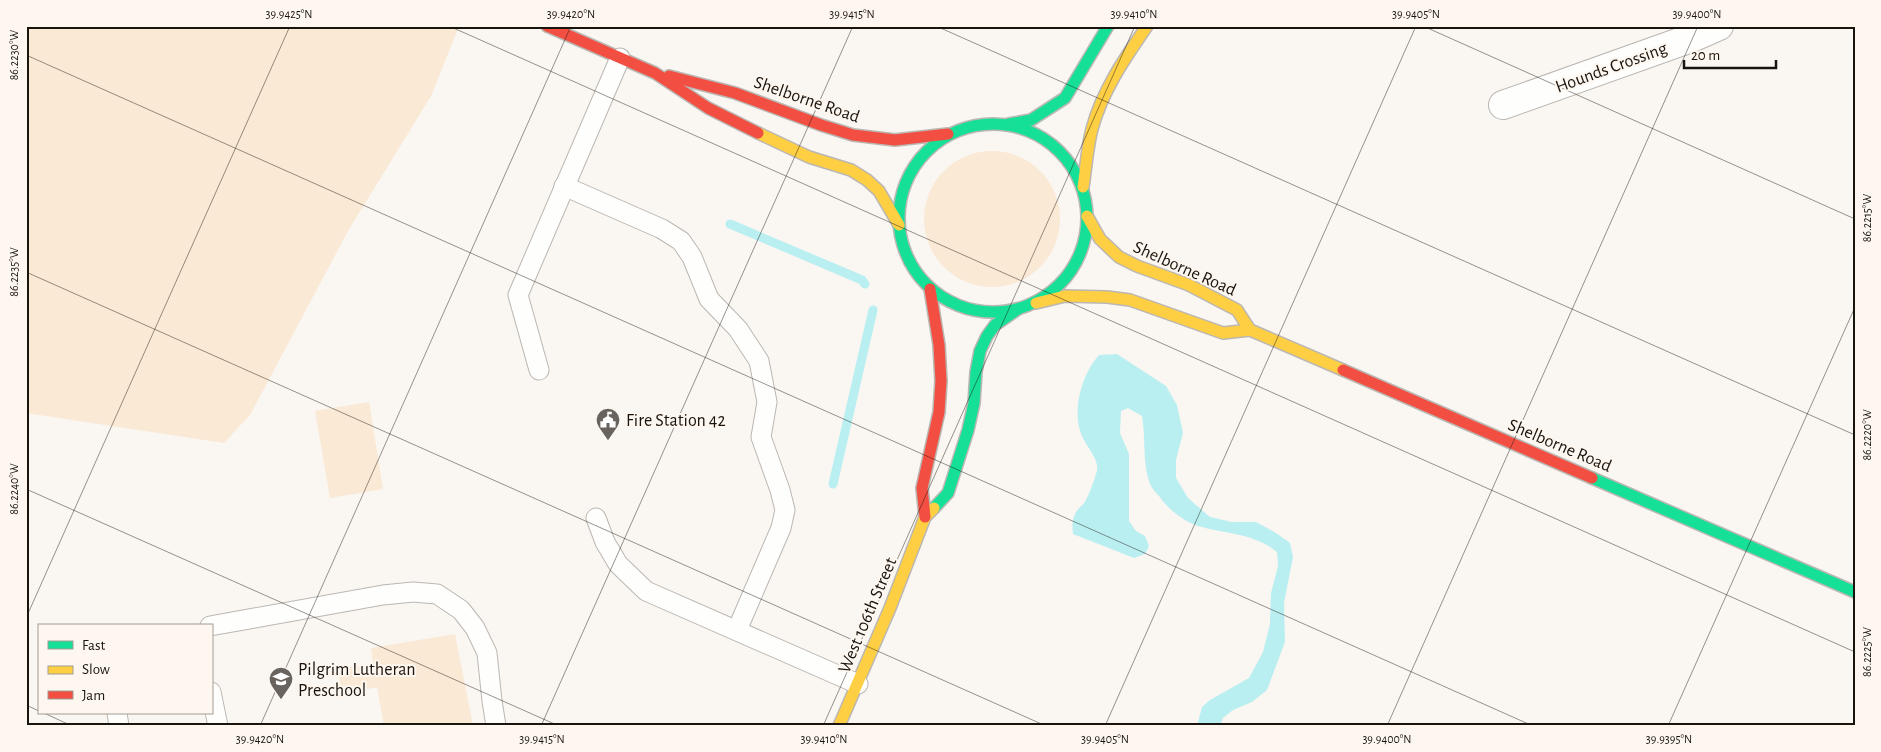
<svg xmlns="http://www.w3.org/2000/svg" width="1881" height="752" font-family="'Alegreya Sans',sans-serif">
<rect width="100%" height="100%" fill="#faf6f2"/>
<!-- green -->
<g fill="#fae9d5">
<path d="M26,26H459L431,96L348,231L250,415L224,443L26,413Z"/>
<circle cx="992" cy="219" r="68"/>
<path d="M369,402L383,489L330,498L315,411Z"/>
<path d="M455,634L473,726H384L377,687L342,695L338,670L373,663L371,648Z"/>
</g>
<!-- water -->
<path fill="#baeff1" d="M1117,354L1166,386L1177,405L1183,433L1176,460V478L1188,498L1210,517L1232,522H1256L1276,533L1290,543L1293,557L1284,603L1285,642L1267,690L1252,702L1233,710L1223,718L1220,726H1197L1202,707L1210,700L1249,678L1263,652L1270,624L1271,593L1278,566L1277,552C1254,533 1225,534 1198,526C1183,521 1168,509 1159,496C1156,493 1152,488 1150,484C1142,463 1146,438 1142,416L1128,408L1121,411L1120,433L1129,454V521L1136,531L1145,536L1149,546L1145,554L1134,558L1073,534C1072,526 1072,519 1076,512C1079,507 1084,505 1086,500C1090,492 1094,481 1097,471C1099,460 1089,450 1084,440C1070,415 1081,375 1099,355Z"/>
<g fill="none" stroke-linecap="round" stroke-linejoin="round">
<!-- stream -->
<g stroke="#baeff1" stroke-width="9">
<path d="M730,224L862,280L865,284"/>
<path d="M833,484L873,310"/>
</g>
<defs>
<g id="lane">
<path d="M564,186L662,229L681,241L692,257L709,299L738,329L759,361L767,402L761,437L780,490L785,510L781,528L737,630"/>
<path d="M539,370L518,295L620,58"/>
<path d="M596,518L605,542L618,564L646,591L858,684"/>
<path d="M210,626L383,595L413,592L437,594L461,610L475,628L487,653L492,701L496,726"/>
<path d="M211,692L218,726"/>
<path d="M117,713L119,726"/>
</g>
<path id="street" d="M1503,105L1694,37L1719,26"/>
<g id="fast">
<circle cx="993" cy="218" r="94"/>
<path d="M1009,124L1031,120L1065,98L1108,26"/>
<path d="M1592,478L1855,592"/>
<path d="M934,508L948,493L968,430L974,403L976,372L980,351L987,336L995,325L1018,309"/>
</g>
<g id="slow">
<path d="M758,133L809,157L851,170L867,180L879,191L899,225"/>
<path d="M1083,187C1086,168 1087,148 1092,129C1102,91 1125,58 1147,26"/>
<path d="M1087,216L1100,239L1119,257L1137,266L1189,285L1237,310L1250,330"/>
<path d="M1036,303L1065,296L1107,297L1130,300L1223,333L1250,330L1343,370"/>
<path d="M839,726L890,608L925,517L934,508"/>
</g>
<g id="jam">
<path d="M547,26L655,73L708,108L758,133"/>
<path d="M669,76L735,93L821,125L853,135L895,140L948,134"/>
<path d="M1343,370L1592,478"/>
<path d="M925,517L922,488L939,412L941,381L939,345L930,289"/>
</g>
</defs>
<!-- lane casing -->
<use href="#lane" stroke="#bbb7b2" stroke-width="21"/>
<!-- street casing -->
<use href="#street" stroke="#bbb7b2" stroke-width="30"/>
<!-- fast casing -->
<use href="#fast" stroke="#bbb7b2" stroke-width="14"/>
<!-- slow casing -->
<use href="#slow" stroke="#bbb7b2" stroke-width="14"/>
<!-- jam casing -->
<use href="#jam" stroke="#bbb7b2" stroke-width="14"/>
<!-- lane -->
<use href="#lane" stroke="#fefefd" stroke-width="19"/>
<!-- street -->
<use href="#street" stroke="#fefefd" stroke-width="28"/>
<!-- fast -->
<use href="#fast" stroke="#16e098" stroke-width="11"/>
<!-- slow -->
<use href="#slow" stroke="#ffcf43" stroke-width="11"/>
<!-- jam -->
<use href="#jam" stroke="#f24e42" stroke-width="11"/>
</g>
<!-- ticks -->
<path fill="none" stroke="#1a140e" stroke-width="1" stroke-opacity="0.45" d="M449,26L1855,652M936,26L1855,435M1423,26L1855,219M26,55L1533,726M26,272L1046,726M26,489L559,726M26,618L290,26M26,705L39,711M44,713L72,726M260,726L571,26M541,726L853,26M823,726L1135,26M1105,726L1416,26M1387,726L1698,26M1668,726L1855,307"/>
<!-- icons -->
<defs>
<symbol id="civic-pin" viewBox="-11 -11 22 30"><path d="M0 17L-7.5 6A9.5 9.5 0 1 1 7.5 6Z" fill="#68635e" stroke="#fdf7ef"/><path d="M-.6-6.5H3V-4.5H.6V-3L4-1V1h2V6H-6V1h2V-1L-.6-3ZM-1.2 2.5V6h2.4V2.5Z" fill="#fff"/></symbol>
<symbol id="school-pin" viewBox="-11 -11 22 30"><path d="M0 17L-7.5 6A9.5 9.5 0 1 1 7.5 6Z" fill="#68635e" stroke="#fdf7ef"/><path d="M0-5L7-2L0 1L-7-2ZM-4 1L0 2.5L4 1V4Q0 6-4 4Z" fill="#fff"/></symbol>
</defs>
<g fill-rule="evenodd">
<use href="#civic-pin" x="594" y="406" width="28" height="38"/>
<use href="#school-pin" x="267" y="665" width="28" height="38"/>
</g>
<g text-anchor="middle" stroke-width="4" stroke-linejoin="round" paint-order="stroke">
<!-- street labels -->
<g font-size="18" fill="#1a140e" stroke="#fdf7ef">
<text transform="translate(1611 67) rotate(-20)" y="6">Hounds Crossing</text>
<text transform="translate(807 99) rotate(19)" y="6">Shelborne Road</text>
<text transform="translate(1185 268) rotate(24)" y="6">Shelborne Road</text>
<text transform="translate(1560 445) rotate(23)" y="6">Shelborne Road</text>
<text transform="translate(867 615) rotate(-67)" y="6">West 106th Street</text>
</g>
<!-- poi labels -->
<g font-size="18" fill="#1a140e" stroke="#fdf7ef" text-anchor="start">
<text x="626" y="426">Fire Station 42</text>
<text x="298" y="675">Pilgrim Lutheran<tspan x="298" dy="21">Preschool</tspan></text>
</g>
</g>
<!-- border -->
<rect width="1881" height="752" fill="none" stroke="#fdf7ef" stroke-width="55"/>
<!-- legend -->
<rect x="38" y="624" width="175" height="90" fill="#fdf7ef" stroke="#a29c95"/>
<rect x="48" y="641" width="25" height="8" fill="#16e098" stroke="#a29c95"/>
<text x="82" y="650" font-size="15" fill="#1a140e">Fast</text>
<rect x="48" y="666" width="25" height="8" fill="#ffcf43" stroke="#a29c95"/>
<text x="82" y="674" font-size="15" fill="#1a140e">Slow</text>
<rect x="48" y="691" width="25" height="8" fill="#f24e42" stroke="#a29c95"/>
<text x="82" y="700" font-size="15" fill="#1a140e">Jam</text>
<!-- scale -->
<path d="M1684 60v8h92v-8" fill="none" stroke="#1a140e" stroke-width="2.5"/>
<text x="1691" y="60" font-size="15" fill="#1a140e" stroke="#fdf7ef" stroke-width="4" paint-order="stroke">20 m</text>
<rect x="28" y="28" width="1826" height="696" fill="none" stroke="#1a140e" stroke-width="2"/>
<g font-size="12" text-anchor="middle" fill="#1a140e">
<text x="289" y="18">39.9425°N</text>
<text x="571" y="18">39.9420°N</text>
<text x="852" y="18">39.9415°N</text>
<text x="1134" y="18">39.9410°N</text>
<text x="1416" y="18">39.9405°N</text>
<text x="1697" y="18">39.9400°N</text>
<text transform="translate(14 55) rotate(-90)" y="4">86.2230°W</text>
<text transform="translate(1867 218) rotate(-90)" y="4">86.2215°W</text>
<text transform="translate(14 272) rotate(-90)" y="4">86.2235°W</text>
<text transform="translate(1867 435) rotate(-90)" y="4">86.2220°W</text>
<text transform="translate(14 489) rotate(-90)" y="4">86.2240°W</text>
<text transform="translate(1867 652) rotate(-90)" y="4">86.2225°W</text>
<text x="260" y="743">39.9420°N</text>
<text x="542" y="743">39.9415°N</text>
<text x="824" y="743">39.9410°N</text>
<text x="1105" y="743">39.9405°N</text>
<text x="1387" y="743">39.9400°N</text>
<text x="1669" y="743">39.9395°N</text>
</g>
</svg>
